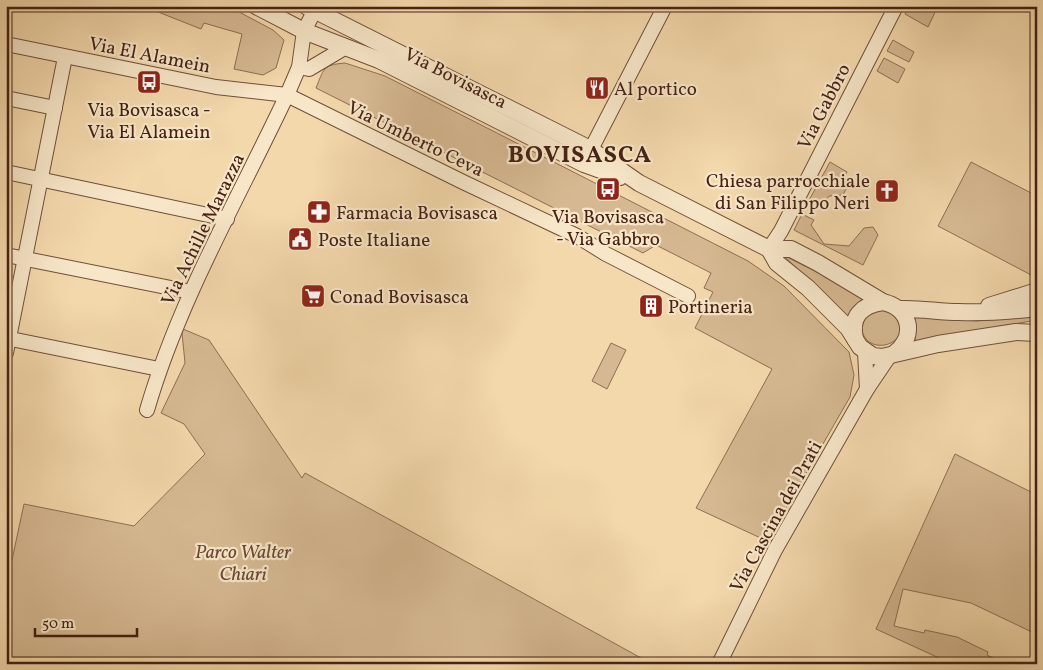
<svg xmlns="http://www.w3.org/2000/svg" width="1043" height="670" font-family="Vollkorn,serif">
<rect width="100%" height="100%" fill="#f3d8ab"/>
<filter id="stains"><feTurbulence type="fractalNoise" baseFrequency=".004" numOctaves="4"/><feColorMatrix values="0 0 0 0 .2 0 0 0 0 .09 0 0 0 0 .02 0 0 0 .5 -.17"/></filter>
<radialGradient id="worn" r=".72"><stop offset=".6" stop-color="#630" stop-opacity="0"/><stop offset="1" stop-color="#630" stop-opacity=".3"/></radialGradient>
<!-- green -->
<g fill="#d6b992" stroke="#8e6e54">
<path d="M143,6H228L273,30L284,40L276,68L263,75L234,69L242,34L204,23L201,29Z"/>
<path d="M909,6H938L928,27L905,14Z"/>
<path d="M893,40L914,52L909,62L887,51Z"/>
<path d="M884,58L905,69L898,83L877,71Z"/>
<path d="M345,63L385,76L748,261L784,286L849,352L854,375L850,397L767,541L696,508L772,369L695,328L713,292L704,288L711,273L656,245L643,253L316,88C324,69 322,65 345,63Z"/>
<path d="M830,162L847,172L843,180L847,187L843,195L829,196L820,208L808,202Z"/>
<path d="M971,162L1037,196V268L1033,276L938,226Z"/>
<path d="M802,214L814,220L811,225L824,244L849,246L864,228L873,227L878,235L863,265L794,230Z"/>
<path d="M783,255L865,296L851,310L848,318Z"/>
<path d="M871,309L892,310C895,315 898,320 900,324C906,344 872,355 863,334C862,330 860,325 862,322C863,318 868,313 871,309Z"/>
<path d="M915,316L976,321L1037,316V320L915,341L916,328Z"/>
<path d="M183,329L209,340L302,478L305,473L652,664H6V588L24,504L134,526L205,454L184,424L161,413L185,363L182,333Z"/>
<path d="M611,343L626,350L607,389L592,381Z"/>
<path d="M955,454L1037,495V638L1034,633L971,603L903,589L894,626L924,633L925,630L957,637L988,652L987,655L1005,664H952L876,629Z"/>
</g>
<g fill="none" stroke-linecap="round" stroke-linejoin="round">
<defs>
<g id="minor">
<path d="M6,44L216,87L287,95L463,182L577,236L606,254L688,296"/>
<path d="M299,67L309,69L346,47"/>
<path d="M6,98L55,108"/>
<path d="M586,159L665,6"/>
<path d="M6,172L227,219"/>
<path d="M769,249L781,231L896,6"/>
<path d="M6,255L191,292"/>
<path d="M6,338L159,369"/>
<path d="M865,352L867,389"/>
<path d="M6,353L65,57"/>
<path d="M147,410C179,300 238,199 287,95L299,67L304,31L317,6"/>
<path d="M719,664L775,550L867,389L890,355"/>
</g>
<g id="tertiary">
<path d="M256,6L304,31L379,60L584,164L620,177"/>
<path d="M306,6L590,149L639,183L769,249H791L818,263L883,302C910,308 917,335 895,353"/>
<path d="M769,249L777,263L808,288L848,328L860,347L873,356L882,357L938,344L1016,332L1037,333"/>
<path d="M989,306L1037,291"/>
<path d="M900,309C920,308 939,312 959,312C985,313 1011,311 1037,308"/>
<path d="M855,339C850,317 861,305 883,302"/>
</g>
</defs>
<!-- minor casing -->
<use href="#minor" stroke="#71503a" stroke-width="16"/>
<!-- tertiary casing -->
<use href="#tertiary" stroke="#71503a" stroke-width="18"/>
<!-- minor -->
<use href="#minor" stroke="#f7e6c8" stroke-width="14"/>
<!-- tertiary -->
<use href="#tertiary" stroke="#f7e6c8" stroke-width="16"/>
</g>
<!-- icons -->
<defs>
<symbol id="bus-square" viewBox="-11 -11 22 22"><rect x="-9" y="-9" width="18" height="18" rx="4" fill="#8f2418" stroke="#f7e6c8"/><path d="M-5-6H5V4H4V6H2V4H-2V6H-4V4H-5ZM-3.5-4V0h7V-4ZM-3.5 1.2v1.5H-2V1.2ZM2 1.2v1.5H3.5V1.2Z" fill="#fff"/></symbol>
<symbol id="restaurant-square" viewBox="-11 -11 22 22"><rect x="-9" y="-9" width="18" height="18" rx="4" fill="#8f2418" stroke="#f7e6c8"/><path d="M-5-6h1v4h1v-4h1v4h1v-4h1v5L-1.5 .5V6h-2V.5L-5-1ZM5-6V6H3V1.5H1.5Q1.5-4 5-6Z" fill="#fff"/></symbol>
<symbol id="church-square" viewBox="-11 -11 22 22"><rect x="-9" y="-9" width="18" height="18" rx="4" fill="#8f2418" stroke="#f7e6c8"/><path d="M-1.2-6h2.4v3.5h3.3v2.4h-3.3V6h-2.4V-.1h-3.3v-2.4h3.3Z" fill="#fff"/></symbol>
<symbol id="pharmacy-square" viewBox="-11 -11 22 22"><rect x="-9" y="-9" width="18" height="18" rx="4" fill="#8f2418" stroke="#f7e6c8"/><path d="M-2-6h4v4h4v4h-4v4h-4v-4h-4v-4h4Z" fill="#fff"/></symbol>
<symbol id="civic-square" viewBox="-11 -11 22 22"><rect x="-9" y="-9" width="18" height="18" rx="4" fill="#8f2418" stroke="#f7e6c8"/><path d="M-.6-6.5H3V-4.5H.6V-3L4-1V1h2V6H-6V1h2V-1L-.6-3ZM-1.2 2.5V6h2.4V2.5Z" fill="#fff"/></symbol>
<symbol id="supermarket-square" viewBox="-11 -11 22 22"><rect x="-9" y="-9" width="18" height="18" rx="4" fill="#8f2418" stroke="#f7e6c8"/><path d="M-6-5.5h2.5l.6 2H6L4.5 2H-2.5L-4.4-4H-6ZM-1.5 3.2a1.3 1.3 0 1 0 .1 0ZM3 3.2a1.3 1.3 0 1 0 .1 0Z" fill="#fff"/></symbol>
<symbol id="building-square" viewBox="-11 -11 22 22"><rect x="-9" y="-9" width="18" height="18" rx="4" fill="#8f2418" stroke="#f7e6c8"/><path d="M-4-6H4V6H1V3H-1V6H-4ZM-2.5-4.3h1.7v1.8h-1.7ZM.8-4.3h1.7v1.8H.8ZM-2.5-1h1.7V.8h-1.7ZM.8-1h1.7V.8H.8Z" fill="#fff"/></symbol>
</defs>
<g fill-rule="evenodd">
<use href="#bus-square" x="135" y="68" width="28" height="28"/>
<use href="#restaurant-square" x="583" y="74" width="28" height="28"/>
<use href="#bus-square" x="594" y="175" width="28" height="28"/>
<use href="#church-square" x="873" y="177" width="28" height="28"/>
<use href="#pharmacy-square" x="305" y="198" width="28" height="28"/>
<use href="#civic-square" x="286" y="225" width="28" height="28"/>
<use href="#supermarket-square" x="299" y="282" width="28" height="28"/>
<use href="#building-square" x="637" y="292" width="28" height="28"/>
</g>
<g text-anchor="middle" stroke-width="4.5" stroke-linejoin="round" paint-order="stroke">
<!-- street labels -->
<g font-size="19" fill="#462215" stroke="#f7e6c8">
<text transform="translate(150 54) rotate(11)" y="7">Via El Alamein</text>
<text transform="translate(456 77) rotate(27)" y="7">Via Bovisasca</text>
<text transform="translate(823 106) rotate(-63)" y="7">Via Gabbro</text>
<text transform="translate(416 138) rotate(26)" y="7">Via Umberto Ceva</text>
<text transform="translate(202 229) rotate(-64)" y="7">Via Achille Marazza</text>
<text transform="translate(775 516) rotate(-61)" y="7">Via Cascina dei Prati</text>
</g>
<!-- poi labels -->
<g font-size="19" fill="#462215" stroke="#f7e6c8" text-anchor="start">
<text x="614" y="95">Al portico</text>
<text x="149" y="116" text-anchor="middle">Via Bovisasca -<tspan x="149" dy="22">Via El Alamein</tspan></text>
<text x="870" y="187" text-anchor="end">Chiesa parrocchiale<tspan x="870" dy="22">di San Filippo Neri</tspan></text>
<text x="336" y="219">Farmacia Bovisasca</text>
<text x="608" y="223" text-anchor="middle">Via Bovisasca<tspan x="608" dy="22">- Via Gabbro</tspan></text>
<text x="318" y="246">Poste Italiane</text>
<text x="330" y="303">Conad Bovisasca</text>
<text x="668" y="313">Portineria</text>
</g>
<!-- park labels -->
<g font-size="19" font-style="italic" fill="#6a4834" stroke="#f7e6c8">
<text x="243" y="558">Parco Walter<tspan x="243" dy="22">Chiari</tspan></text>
</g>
<!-- district labels -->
<g font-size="24" font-weight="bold" letter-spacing="1" fill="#462215" stroke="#f7e6c8">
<text x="580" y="162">BOVISASCA</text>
</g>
</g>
<!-- margin -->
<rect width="1043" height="670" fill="none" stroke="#f3d8ab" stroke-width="25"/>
<rect x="8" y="8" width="1028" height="655" fill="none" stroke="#462215" stroke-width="2.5"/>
<rect x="12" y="12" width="1018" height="645" fill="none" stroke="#462215"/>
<!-- scale -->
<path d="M35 628v8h102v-8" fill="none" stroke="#462215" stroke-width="2.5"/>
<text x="42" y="628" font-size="15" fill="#462215" stroke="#f7e6c8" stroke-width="4" paint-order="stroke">50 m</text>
<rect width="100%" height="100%" filter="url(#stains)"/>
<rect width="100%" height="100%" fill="url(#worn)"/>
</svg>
